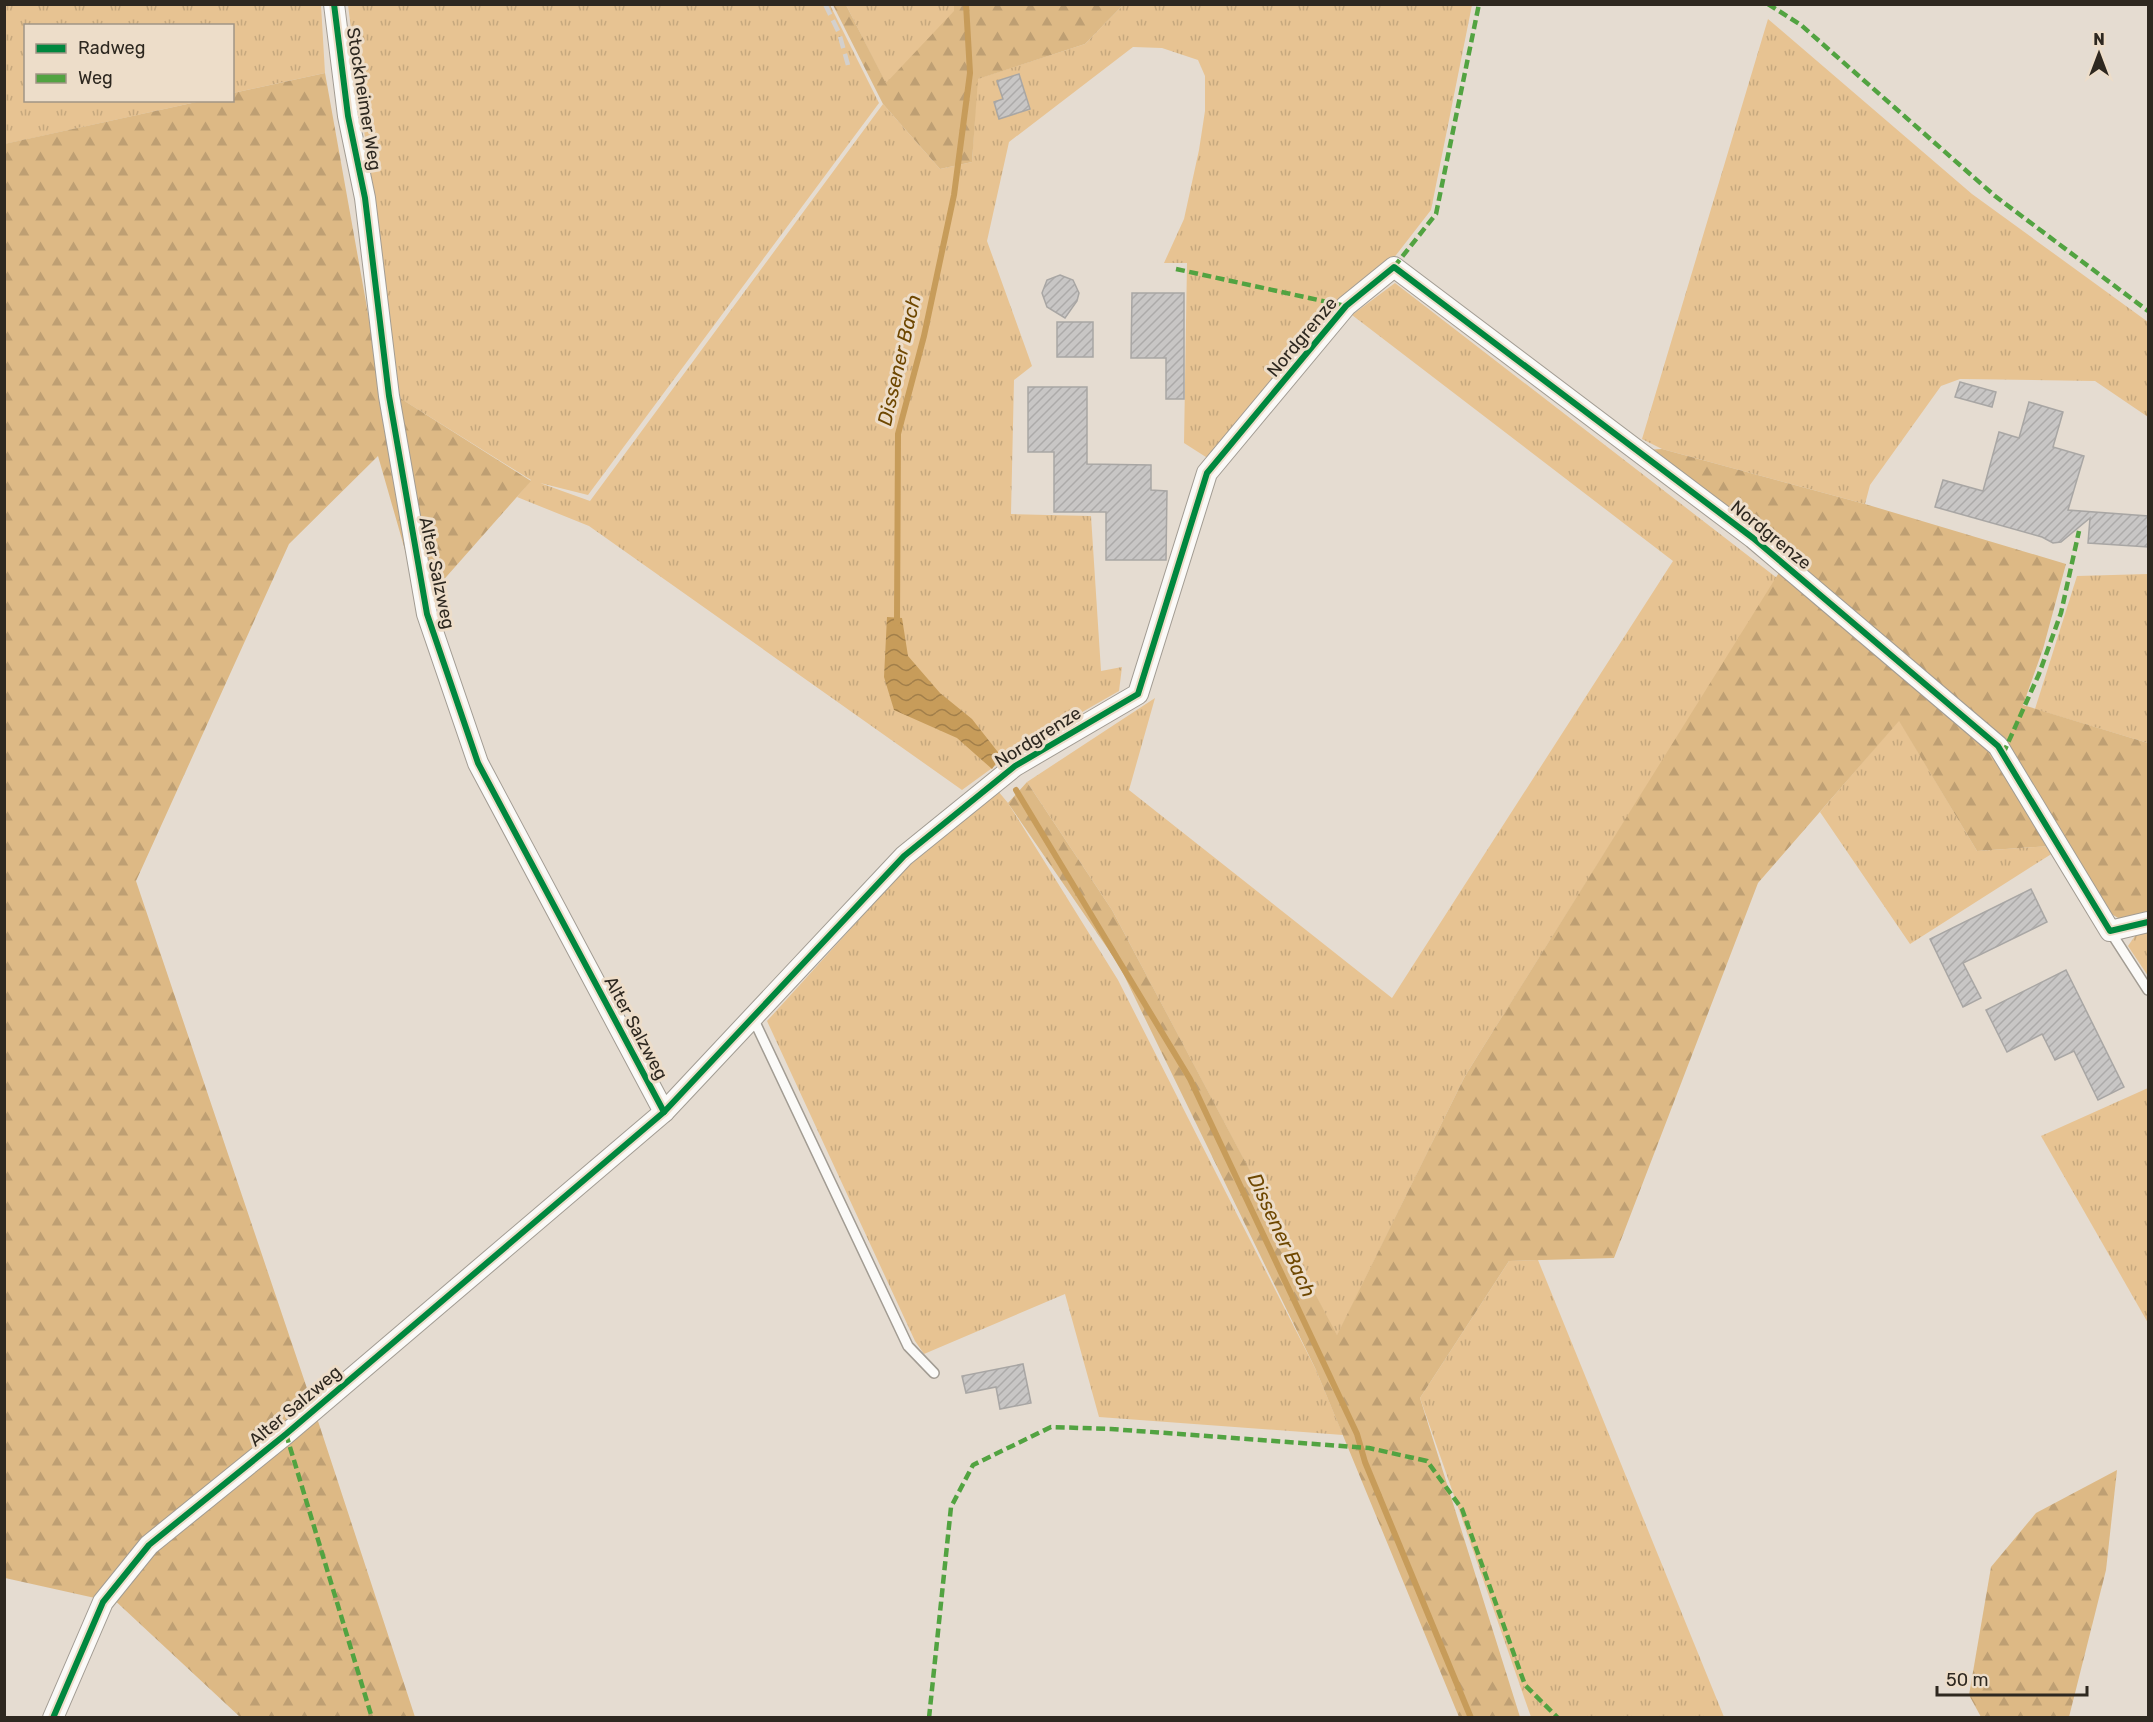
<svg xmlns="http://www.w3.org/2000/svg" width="2153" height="1722" font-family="Rubik,sans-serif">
<defs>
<pattern id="grass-tufts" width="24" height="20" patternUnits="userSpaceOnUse" patternTransform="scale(1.5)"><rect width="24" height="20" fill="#e7c392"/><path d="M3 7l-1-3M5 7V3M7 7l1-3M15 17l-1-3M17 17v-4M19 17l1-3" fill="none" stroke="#c6a87e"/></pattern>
<pattern id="forest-firs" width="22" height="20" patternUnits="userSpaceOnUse" patternTransform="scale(1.5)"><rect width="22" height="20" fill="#ddb985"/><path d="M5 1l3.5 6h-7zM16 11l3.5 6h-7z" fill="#be9f73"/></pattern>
<pattern id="water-waves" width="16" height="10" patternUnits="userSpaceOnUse" patternTransform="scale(1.5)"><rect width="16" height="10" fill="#c79c5a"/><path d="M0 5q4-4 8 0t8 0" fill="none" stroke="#a27f4a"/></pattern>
<pattern id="building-hatch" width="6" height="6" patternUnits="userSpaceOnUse" patternTransform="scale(1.5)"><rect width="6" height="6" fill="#c8c6c5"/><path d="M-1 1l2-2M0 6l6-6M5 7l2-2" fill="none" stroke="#acaaa9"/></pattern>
</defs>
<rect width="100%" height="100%" fill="#e5dcd1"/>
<!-- grass -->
<g fill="url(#grass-tufts)">
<path d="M4,5H321L325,73L233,93L232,26H26V100L201,101L5,144Z"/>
<path d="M348,5H830L879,103L588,495L540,483L590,501L883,104L940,169L972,162L977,79L1085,44L1123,5H1472L1431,210L1393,259L1209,459L1184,443L1187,263H1164L1184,219L1199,150L1205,111V76L1198,60L1162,48L1133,47L1009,142L987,241L1032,366L1014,380L1011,514L1091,516L1101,671L1122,667L1119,691L1021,747L962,790L589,526L517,497L531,480L398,397Z"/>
<path d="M846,5H954L955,11L886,84Z"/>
<path d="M1768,19L1972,194L2148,322V417L2095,381L1960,379L1941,386L1870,485L1865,504L1662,449L1642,439Z"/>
<path d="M1395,283L1777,578L1465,1076L1337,1336L1112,910L1027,782L1155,698L1129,790L1392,998L1673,561L1352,315Z"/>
<path d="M2148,574V743L2035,709L2077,576Z"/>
<path d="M1899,720L1977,851L2050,846L2053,853L1910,944L1820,812Z"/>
<path d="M998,791L1008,803L1118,980L1316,1370L1343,1435L1099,1417L1065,1294L924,1354L915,1341L767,1021L904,870Z"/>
<path d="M2148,930V976L2128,946L2137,933Z"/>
<path d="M2148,1088V1323L2041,1136Z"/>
<path d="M1538,1260L1724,1717H1531L1420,1398L1509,1261Z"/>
</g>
<!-- forest -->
<g fill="url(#forest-firs)">
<path d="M833,5H846L886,83L954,11V5H1123L1085,44L978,79L972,162L940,169L883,104Z"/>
<path d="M325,73L381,386L531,481L432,593L409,564L378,456L289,544L136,881L317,1418L415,1717H240L109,1595L95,1598L5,1578L4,144L201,101L232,100L233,93Z"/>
<path d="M1662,449L1865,504L2066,564L2043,649L2023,705L2148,743V919L2129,924L2104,910L2050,846L1977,851L1899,721L1758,883L1614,1258L1509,1261L1420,1398L1520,1717H1459L1316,1370L1119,965L1008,803L1027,782L1112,910L1337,1335L1465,1076L1790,555L1645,450Z"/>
<path d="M2117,1470L2106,1570L2069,1717H1981L1969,1695L1991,1567L2036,1513Z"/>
</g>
<!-- water -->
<path fill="url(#water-waves)" d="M887,617L902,618L908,656L940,693L972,719L1001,756L992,769L957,738L894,710L884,677Z"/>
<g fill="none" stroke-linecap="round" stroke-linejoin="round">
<!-- stream -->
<g stroke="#c79c5a" stroke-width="6">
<path d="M897,623L898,434L924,336L954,195L970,73L966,4"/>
<path d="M1016,790L1190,1079L1357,1434L1365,1462L1471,1718"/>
</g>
</g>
<!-- building -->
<g fill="url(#building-hatch)" stroke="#a8a6a4" stroke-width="1.5">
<path d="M1019,74L1030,109L999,119L994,102L1003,99L997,81Z"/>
<path d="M1060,275L1073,280L1079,293L1077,301L1065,318L1047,307L1042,293L1047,280Z"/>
<path d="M1132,293H1184V399H1166V358H1131Z"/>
<rect x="1057" y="322" width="36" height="35"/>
<path d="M1960,382L1996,392L1992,407L1955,397Z"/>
<path d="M1028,387H1087V464L1151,465V490L1167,491L1166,560H1106V512H1054V452H1028Z"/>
<path d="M2029,402L2063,412L2053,447L2084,456L2068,510L2148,516V547L2088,543L2090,518L2061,542L2053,543L2042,537L1935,507L1943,480L1983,491L1999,432L2019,438Z"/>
<path d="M2031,889L2047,922L1963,963L1981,998L1963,1007L1930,939Z"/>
<path d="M2066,970L2124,1087L2098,1100L2074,1051L2055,1060L2042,1034L2007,1052L1986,1010Z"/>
<path d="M1023,1364L1031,1403L1000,1409L996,1387L966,1393L962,1376Z"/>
</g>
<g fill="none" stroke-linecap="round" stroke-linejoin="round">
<defs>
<g id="lane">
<path d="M2110,931L2148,990"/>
<path d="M753,1018L908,1346L934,1373"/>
</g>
<g id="street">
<path d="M334,4L348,116L365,198L389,396L427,614L478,763L664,1112"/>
<path d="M53,1718L103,1602L149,1545L286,1434L664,1112L904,856L1015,766L1138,694L1207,473L1346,306L1394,267L1753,538L1998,746L2110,931L2148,922"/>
</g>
</defs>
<!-- lane casing -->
<use href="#lane" stroke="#a29c93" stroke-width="12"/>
<!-- street casing -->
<use href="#street" stroke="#a29c93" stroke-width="22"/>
<!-- lane -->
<use href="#lane" stroke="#fbfaf8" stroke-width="9"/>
<!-- street -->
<use href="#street" stroke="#fbfaf8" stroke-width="20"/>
<!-- rail -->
<path stroke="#d3d0cd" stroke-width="4.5" stroke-dasharray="12 6" stroke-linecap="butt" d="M825,4L839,33L848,65"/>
<!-- quiet -->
<g stroke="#52a341" stroke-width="4.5" stroke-dasharray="9 4.5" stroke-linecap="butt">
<path d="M1768,4L1801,25L1995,196L2148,311"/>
<path d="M1394,267L1436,214L1479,4"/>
<path d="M1176,269L1346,306"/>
<path d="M2003,754L2039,674L2061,613L2079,531"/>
<path d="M286,1434L372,1718"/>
<path d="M929,1718L951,1507L973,1465L1051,1427L1111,1429L1369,1448L1427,1461L1462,1509L1525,1685L1558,1718"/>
</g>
<defs>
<g id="cycleway">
<path d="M334,4L348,116L365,198L389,396L427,614L478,763L664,1112"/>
<path d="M53,1718L103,1602L149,1545L286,1434L664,1112L904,856L1015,766L1138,694L1207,473L1346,306L1394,267L1753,538L1998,746L2110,931L2148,922"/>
</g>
</defs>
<!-- cycleway casing -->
<use href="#cycleway" stroke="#edddc9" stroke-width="10"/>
<!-- cycleway -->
<use href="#cycleway" stroke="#00873e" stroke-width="6"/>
</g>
<g text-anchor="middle" stroke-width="6" stroke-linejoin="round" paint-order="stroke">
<!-- street labels -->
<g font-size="18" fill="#2e2820" stroke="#edddc9">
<text transform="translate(364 99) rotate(81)" y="6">Stockheimer Weg</text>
<text transform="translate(1302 337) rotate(-50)" y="6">Nordgrenze</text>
<text transform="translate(1771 535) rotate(39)" y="6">Nordgrenze</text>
<text transform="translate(437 573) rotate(78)" y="6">Alter Salzweg</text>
<text transform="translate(1038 737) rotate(-32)" y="6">Nordgrenze</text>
<text transform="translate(636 1028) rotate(62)" y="6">Alter Salzweg</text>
<text transform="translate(295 1406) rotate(-40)" y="6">Alter Salzweg</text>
</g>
<!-- water labels -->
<g font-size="20" font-style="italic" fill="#6e4700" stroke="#edddc9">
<text transform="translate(899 360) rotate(-77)" y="7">Dissener Bach</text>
<text transform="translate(1282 1235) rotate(65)" y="7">Dissener Bach</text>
</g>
</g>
<!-- border -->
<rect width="2153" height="1722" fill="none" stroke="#2e2820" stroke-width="12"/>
<!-- legend -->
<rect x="24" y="24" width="210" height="78" fill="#edddc9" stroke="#a19585" stroke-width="1.5"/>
<rect x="36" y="44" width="30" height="9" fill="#00873e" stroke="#a19585" stroke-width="1.5"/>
<text x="78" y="54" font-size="18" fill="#2e2820">Radweg</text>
<rect x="36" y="74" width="30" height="9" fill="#52a341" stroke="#a19585" stroke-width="1.5"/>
<text x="78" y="84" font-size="18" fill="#2e2820">Weg</text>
<!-- north arrow -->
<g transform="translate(2099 54)" stroke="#edddc9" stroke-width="4.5" paint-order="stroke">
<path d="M0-4.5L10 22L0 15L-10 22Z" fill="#2e2820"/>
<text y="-9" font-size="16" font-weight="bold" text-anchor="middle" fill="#2e2820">N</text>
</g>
<!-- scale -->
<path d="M1937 1686v9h150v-9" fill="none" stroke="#2e2820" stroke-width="3"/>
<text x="1946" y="1686" font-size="18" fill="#2e2820" stroke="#edddc9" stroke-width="4.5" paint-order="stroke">50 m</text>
</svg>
